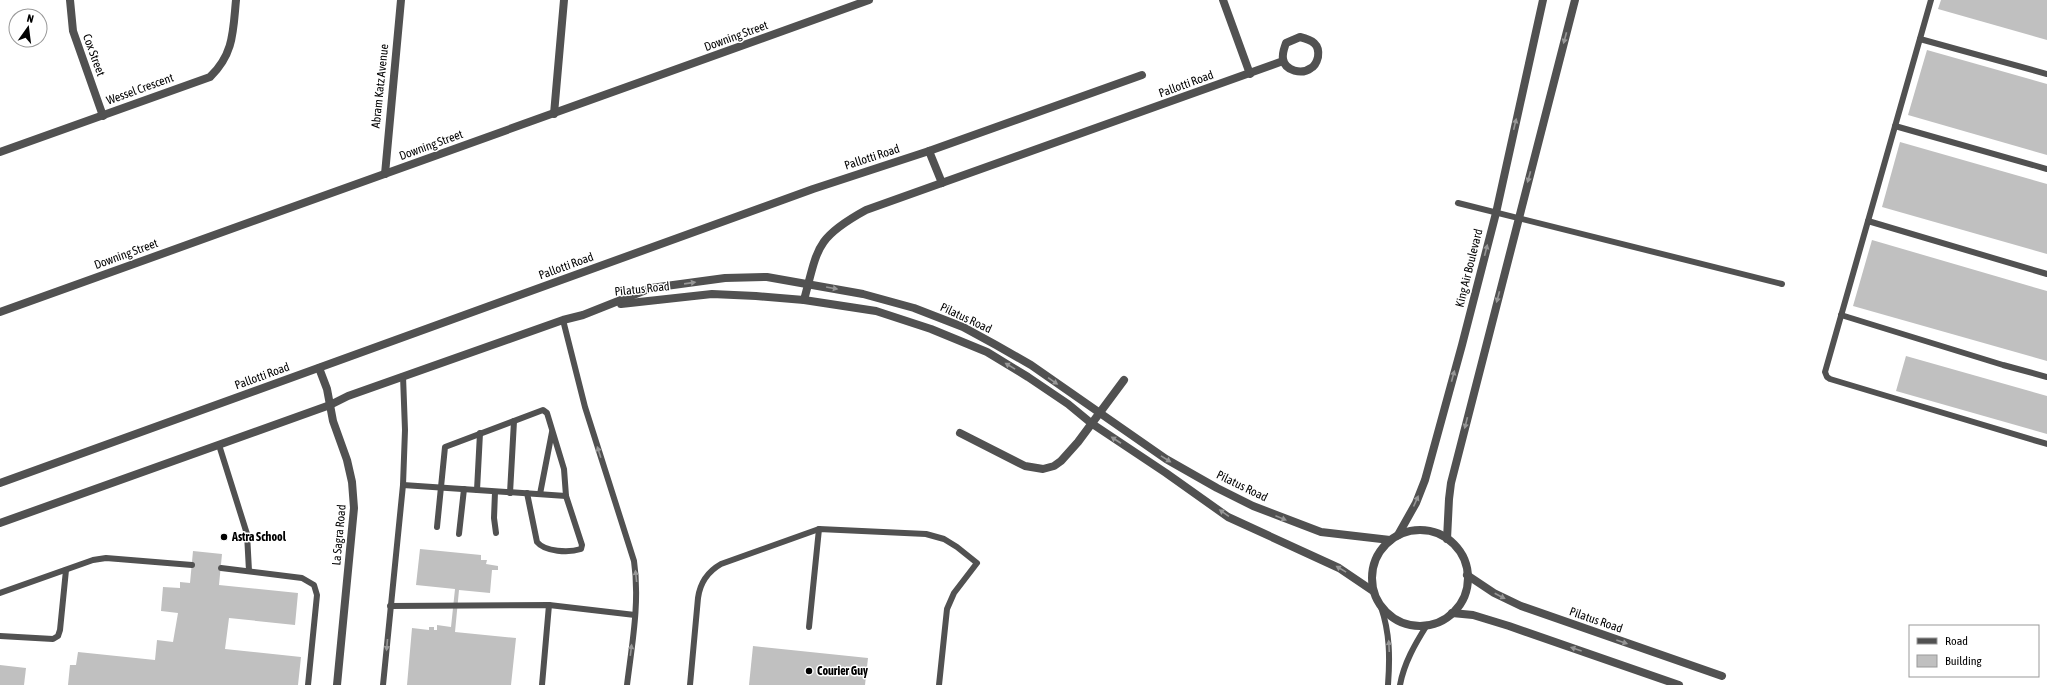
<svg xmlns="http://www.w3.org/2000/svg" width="2047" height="685" font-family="'Asap Condensed',sans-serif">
<rect width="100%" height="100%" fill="#fff"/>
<!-- building -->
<g fill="#c0c0c0">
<path d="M1941,0H2047V40L1938,9Z"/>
<path d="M1927,50L2047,84V155L1908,115Z"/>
<path d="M1900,142L2047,184V254L1882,207Z"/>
<path d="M1872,240L2047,291V361L1853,306Z"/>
<path d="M1906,356L2047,396V434L1896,391Z"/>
<path d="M420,549L481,555V560H487L486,564L498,566V570H492L490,593L459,590L455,632L516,638L511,685H407L412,628L429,630V627H434V630H437V625L451,627L455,589L416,585Z"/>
<path d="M193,551L222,554L219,585L298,593L295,625L229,618L225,649L301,657L298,685H68L70,665H76L78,652L155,660L157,640L173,642L178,613L161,611L163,587L180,588V582L190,583Z"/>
<path d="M753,646L868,658L865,685H749Z"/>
<path d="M0,665L26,668L24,685H0Z"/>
</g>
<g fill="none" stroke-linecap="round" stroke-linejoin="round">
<!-- service -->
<g stroke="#515151" stroke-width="6">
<path d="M1931,0L1825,372L1827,377L1830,379L2047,444"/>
<path d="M1920,39L2047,74"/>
<path d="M1895,126L2047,169"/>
<path d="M1458,203L1782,284"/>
<path d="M1868,221L2047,274"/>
<path d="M1841,315L2003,365L2047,377"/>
<path d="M563,320L585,407L634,561C640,602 632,644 627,685"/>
<path d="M219,445L247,534L249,571"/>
<path d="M403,485L566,496"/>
<path d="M477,490L480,433"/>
<path d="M495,492L494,518L496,533"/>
<path d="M510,493L514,421"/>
<path d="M540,494L552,432"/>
<path d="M437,527L445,447L543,410L547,413L564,469L566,496L582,545L581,549C569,553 545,552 537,542L527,493"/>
<path d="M459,534L464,489"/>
<path d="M221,568L302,578L314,585L317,595L308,685"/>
<path d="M0,593L93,560L106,558L192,565"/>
<path d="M390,606L549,605L635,615"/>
<path d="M1381,607C1390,633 1390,658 1388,685"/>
<path d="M809,627L819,529"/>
<path d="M0,636L53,639L58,636L60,630L66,570"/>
<path d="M383,685L403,485L405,430L403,376"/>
<path d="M542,685L549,605"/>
<path d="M690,685L698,598C700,583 707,572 721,564L819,529L926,534L944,539L957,547L977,563L954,593L947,609L939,685"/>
<path d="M1400,685C1404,663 1415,644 1427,625"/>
</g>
<!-- minor -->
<g stroke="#515151" stroke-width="8">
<path d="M70,0L73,31L103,116"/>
<path d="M1223,0L1250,74"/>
<path d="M554,114L564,0"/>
<path d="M929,151L942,183"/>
<path d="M0,152L210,77C234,54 233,31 236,0"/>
<path d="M385,174L401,0"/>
<path d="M0,312L869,0"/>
<path d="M319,368L327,389L333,421L347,460L352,482L354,508L337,685"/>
<path d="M960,433L1025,466L1043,469L1054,466L1061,461L1078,442L1124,380"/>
<path d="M0,483L813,189L929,151L1142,75"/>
</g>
<!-- tertiary -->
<g stroke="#515151" stroke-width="8">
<path d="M1300,37C1312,40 1320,44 1318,57C1317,61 1315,66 1311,68C1302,75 1285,71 1283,59C1282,53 1284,49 1286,43Z"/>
<path d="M804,300C818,248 815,238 866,210L1283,61"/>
<path d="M621,304L712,294L756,296L804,300L876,311L931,329L987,352L1028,377L1068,404L1091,423L1166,473L1228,517L1339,568L1373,591"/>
<path d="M0,523L330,405L348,396L563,320L583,315L651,288L725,278L767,277L863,294L914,308L963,327L996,345L1031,365L1166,459L1217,488L1253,506L1321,532L1390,540"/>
<circle cx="1420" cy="578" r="48"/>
<path d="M1398,535L1416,503L1425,480L1462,345L1496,213L1543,0"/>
<path d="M1447,539L1449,499L1451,483L1575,0"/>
<path d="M1467,575L1494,593L1521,606L1722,676"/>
<path d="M1452,613L1473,615L1509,626L1679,685"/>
</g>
</g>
<!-- one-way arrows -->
<defs><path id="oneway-solid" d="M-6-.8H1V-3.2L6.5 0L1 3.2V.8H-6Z"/></defs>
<g fill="#979797">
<use href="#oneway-solid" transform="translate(1565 38) rotate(105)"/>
<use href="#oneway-solid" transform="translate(1515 124) rotate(-77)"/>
<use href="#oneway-solid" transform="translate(1529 177) rotate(105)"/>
<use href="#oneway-solid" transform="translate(1486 250) rotate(-76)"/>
<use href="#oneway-solid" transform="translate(690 283) rotate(-8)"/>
<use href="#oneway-solid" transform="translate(832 288) rotate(10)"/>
<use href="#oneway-solid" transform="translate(1498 297) rotate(105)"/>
<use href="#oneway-solid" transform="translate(1010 366) rotate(-149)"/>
<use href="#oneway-solid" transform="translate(1453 376) rotate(-75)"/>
<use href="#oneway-solid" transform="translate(1053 381) rotate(35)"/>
<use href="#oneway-solid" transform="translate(1466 423) rotate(104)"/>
<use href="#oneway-solid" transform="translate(1116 440) rotate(-147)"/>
<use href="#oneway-solid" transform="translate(599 452) rotate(-108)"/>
<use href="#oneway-solid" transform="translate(1166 459) rotate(32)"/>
<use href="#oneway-solid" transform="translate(1416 501) rotate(-66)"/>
<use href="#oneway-solid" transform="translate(1224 513) rotate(-145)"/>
<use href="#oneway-solid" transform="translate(1281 518) rotate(22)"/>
<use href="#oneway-solid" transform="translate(1341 569) rotate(-149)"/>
<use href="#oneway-solid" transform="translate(636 576) rotate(-96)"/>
<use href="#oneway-solid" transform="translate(1500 596) rotate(27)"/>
<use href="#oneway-solid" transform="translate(1622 642) rotate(19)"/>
<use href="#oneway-solid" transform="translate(387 645) rotate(95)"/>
<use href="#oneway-solid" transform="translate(1389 646) rotate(-93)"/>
<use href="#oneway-solid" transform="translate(1576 649) rotate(-161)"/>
<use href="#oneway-solid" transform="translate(631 650) rotate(-83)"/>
</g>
<!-- markers -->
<g fill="#000" stroke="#fff" stroke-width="1.5">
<circle cx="224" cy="537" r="4"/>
<circle cx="809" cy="671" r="4"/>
</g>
<g text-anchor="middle" stroke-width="3" stroke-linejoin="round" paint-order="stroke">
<!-- street labels -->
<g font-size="12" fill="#000" stroke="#fff">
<text transform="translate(736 36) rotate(-20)" y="4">Downing Street</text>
<text transform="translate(94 55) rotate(70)" y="4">Cox Street</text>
<text transform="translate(1186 84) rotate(-20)" y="4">Pallotti Road</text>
<text transform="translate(380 86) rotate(-84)" y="4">Abram Katz Avenue</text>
<text transform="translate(140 89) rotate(-20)" y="4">Wessel Crescent</text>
<text transform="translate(431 145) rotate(-20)" y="4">Downing Street</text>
<text transform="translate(872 157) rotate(-18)" y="4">Pallotti Road</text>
<text transform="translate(126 254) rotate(-20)" y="4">Downing Street</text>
<text transform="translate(566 266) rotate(-20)" y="4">Pallotti Road</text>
<text transform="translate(1469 268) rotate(-76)" y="4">King Air Boulevard</text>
<text transform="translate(642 289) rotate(-6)" y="4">Pilatus Road</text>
<text transform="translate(966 318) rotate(25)" y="4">Pilatus Road</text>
<text transform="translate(262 376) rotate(-20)" y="4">Pallotti Road</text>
<text transform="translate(1242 486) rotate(26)" y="4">Pilatus Road</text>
<text transform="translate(339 535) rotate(-85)" y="4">La Sagra Road</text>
<text transform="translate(1596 620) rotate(19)" y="4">Pilatus Road</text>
</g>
<!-- poi labels -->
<g font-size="12" font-weight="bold" fill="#000" stroke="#fff" text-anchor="start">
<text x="232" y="541">Astra School</text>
<text x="817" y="675">Courier Guy</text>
</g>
</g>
<!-- legend -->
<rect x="1909" y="625" width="130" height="52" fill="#ffffff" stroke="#999999"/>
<rect x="1917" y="638" width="20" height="6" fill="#515151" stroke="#999999"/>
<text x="1945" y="645" font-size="12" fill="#000000">Road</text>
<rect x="1917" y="655" width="20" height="12" fill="#c0c0c0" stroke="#999999"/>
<text x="1945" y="665" font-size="12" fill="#000000">Building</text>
<!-- north arrow -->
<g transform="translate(28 28) rotate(14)"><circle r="19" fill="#ffffff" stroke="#999999"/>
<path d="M0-3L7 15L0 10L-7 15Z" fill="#000000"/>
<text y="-6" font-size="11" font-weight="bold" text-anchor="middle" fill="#000000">N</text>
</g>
</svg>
